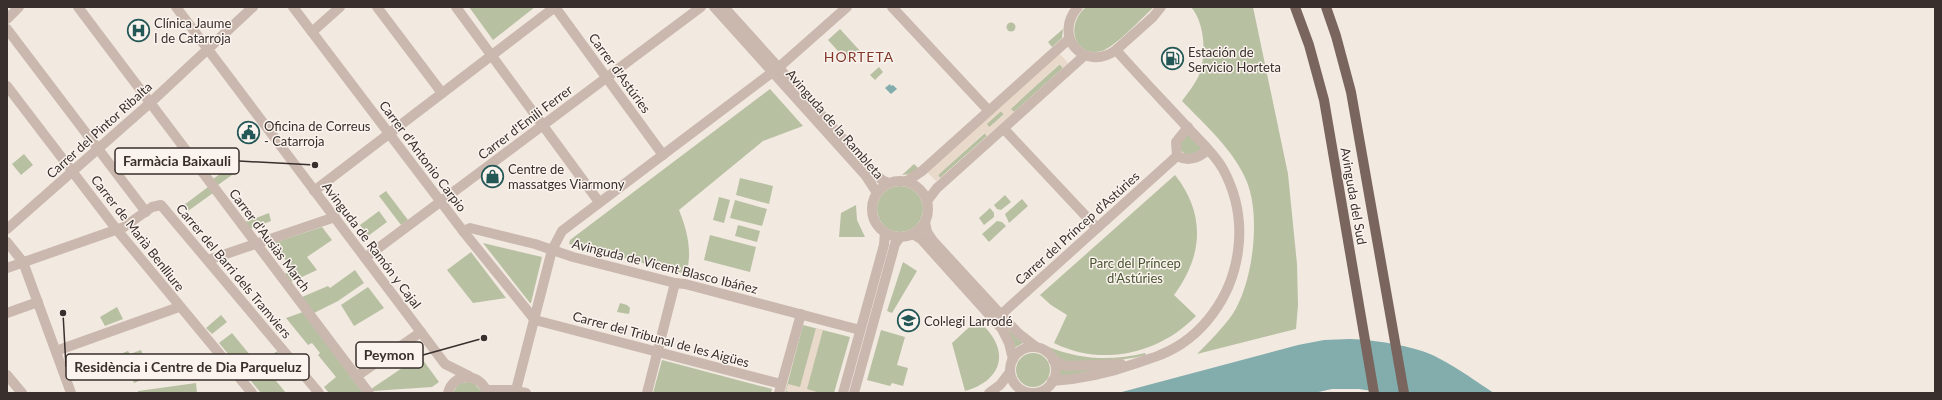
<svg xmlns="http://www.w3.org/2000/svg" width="1942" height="400" font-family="Lato,sans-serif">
<rect width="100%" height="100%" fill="#f2e9e1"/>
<!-- green -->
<g fill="#b8c0a2">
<path d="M469,7H535L493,40Z"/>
<path d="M1086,7H1154C1143,17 1115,47 1102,51C1075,58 1064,26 1086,7Z"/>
<path d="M1191,7H1253L1288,174L1297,264L1298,305L1296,329L1197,354C1209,342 1222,329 1232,315C1253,284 1261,217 1247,182C1234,150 1205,125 1182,101C1189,91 1198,81 1201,69C1206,50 1204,22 1191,7Z"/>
<circle cx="1011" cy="27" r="4.5"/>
<path d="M840,29L861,52L849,63L828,40Z"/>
<path d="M1063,29L1062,38L1052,47L1048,42Z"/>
<path d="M1060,64L1063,68L1014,112L1010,109Z"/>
<path d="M879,67L883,72L875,80L870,75Z"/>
<path d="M770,89L803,126L763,141L679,210C687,230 693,252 686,274L569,244L570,240Z"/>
<path d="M1001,111L1004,114L989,128L986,124Z"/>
<path d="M1188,132L1203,149L1196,155L1185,154L1180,150V140Z"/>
<path d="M985,133L987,136L940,178L938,175Z"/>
<path d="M24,154L33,165L21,175L12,164Z"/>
<path d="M234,164L239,170L218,185L213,179Z"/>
<path d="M914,164L918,168L910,174L902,175Z"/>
<path d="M1175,175C1206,214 1203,256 1174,295L1196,316C1159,354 1102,367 1054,343L1067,315L1051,305L1040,295Z"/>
<path d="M740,178L773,186L769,204L736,195Z"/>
<circle cx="900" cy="209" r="23"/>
<path d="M208,187L213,193L188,211L184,205Z"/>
<path d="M386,191L408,220L401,225L379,196Z"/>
<path d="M1005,195L1011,202L1001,210L997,209L994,205Z"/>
<path d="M719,197L730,200L724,223L713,220Z"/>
<path d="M1022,199L1028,206L1009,223L1005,214Z"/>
<path d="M735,200L767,209L762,226L730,218Z"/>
<path d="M856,205L857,220L865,237H839L841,213Z"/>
<path d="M990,208L994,213V217L984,225L979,218Z"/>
<path d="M379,211L387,222L368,236L360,225Z"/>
<path d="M269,213L271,221L250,229L245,222Z"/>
<path d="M997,221L1002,222L1006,226L989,242L982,234Z"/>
<path d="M738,225L760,231L757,242L735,236Z"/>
<path d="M322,227L332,240L307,257L317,270L291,282L285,274L292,269L273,243Z"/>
<path d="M710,235L756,247L750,272L704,260Z"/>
<path d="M483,243L542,257L531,303H530Z"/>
<path d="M471,252L506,298L473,303L447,270Z"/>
<path d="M903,262L917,271L892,313L887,311Z"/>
<path d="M355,270L364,283L338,301L314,313L302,297L328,286L330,288Z"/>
<path d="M368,287L384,308L354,326L341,305Z"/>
<path d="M620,303L627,305L630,308L629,314L617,312Z"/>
<path d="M117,307L123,319L105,326L100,317Z"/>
<path d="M303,312L363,393H329L324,387L336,377L318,355L320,353L312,343L308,345L286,318Z"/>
<path d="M221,315L227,322L212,334L206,328Z"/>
<path d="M978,319C984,326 991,333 995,341C1008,367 988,385 965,391L952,343Z"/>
<path d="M803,325L850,337L834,393H785Z"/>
<path d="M1007,329L1023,343L1014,348Z"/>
<path d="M881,330L905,337L897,365L908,368L903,386L892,383L890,386L867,380Z"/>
<path d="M232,333L259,366L277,351L282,357L265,372L269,378L272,376L286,393H261L219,343Z"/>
<path d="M1049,347C1081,360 1112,361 1145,353L1146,355C1133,359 1076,367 1065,362C1057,358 1055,352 1049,347Z"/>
<path d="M141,350L151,376L134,383L120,354L128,351L130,354Z"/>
<circle cx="1033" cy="370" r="17"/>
<path d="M420,356L439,382L432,387L373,391L371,389Z"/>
<path d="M662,360L772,389L771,393H653Z"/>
<path d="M1117,367L1059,378L1060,368Z"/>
<path d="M472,381L483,393H453L458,384Z"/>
<path d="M196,383L197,393H138V391Z"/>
</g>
<!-- plaza -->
<g fill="#e9d9ca" fill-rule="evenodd">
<path d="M1059,53L1068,63L1063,68L1059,64L1011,109L1014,112L987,136L984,133L938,175L940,178L936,181L927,172ZM1001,111L1004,115L989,127L987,124Z"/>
<path d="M816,328L823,330L807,389L820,393H792L786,391L788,384L800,387Z"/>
</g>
<!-- water -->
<g fill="#82adac">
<path d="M890,84L891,86L893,85L897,89L891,94L885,88Z"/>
<path d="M1350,339C1375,340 1399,344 1422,351C1444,358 1474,380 1494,393H1385L1359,389H1332L1314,393H1118L1298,345L1324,340Z"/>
</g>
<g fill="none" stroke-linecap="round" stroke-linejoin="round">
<!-- minor -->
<g stroke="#cab8ae" stroke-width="10">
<path d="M78,7L369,393"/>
<path d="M176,7L445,364L469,376"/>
<path d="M293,7L463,231L535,320"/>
<path d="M377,7L442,93"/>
<path d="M456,7L599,202"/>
<path d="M555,7L663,155"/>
<path d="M714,7L866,176L877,193"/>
<path d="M724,7L872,171L882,180L889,183"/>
<path d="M892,7L989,111"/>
<path d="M1078,7C1052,36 1084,73 1116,50L1153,17L1161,7"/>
<path d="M7,19L19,7"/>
<path d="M7,29L146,212"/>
<path d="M312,32L340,7"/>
<path d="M7,86L117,230L252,393"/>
<path d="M1188,127L1176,142L1177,156C1189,162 1198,158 1208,150"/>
<path d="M1004,129L1097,228"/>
<circle cx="900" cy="209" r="28"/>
<path d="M907,181L922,171L1069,39"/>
<path d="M314,191L555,7"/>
<path d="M927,201L937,188L1085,55"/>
<path d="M925,222L927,232L933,241L1018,333L1036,347"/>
<path d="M7,229L150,103L253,7"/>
<path d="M463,231L470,228L535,244L573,257L675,283L685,284L860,330"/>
<path d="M913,234L921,239L1002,329L1009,343L1013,359"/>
<path d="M7,242L23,262L71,393"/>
<path d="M365,258L701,7"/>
<path d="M208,260L335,217"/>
<path d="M7,268L124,227L152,207L161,205L319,393"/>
<path d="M7,313L38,302"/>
<path d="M535,320L781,384"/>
<path d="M995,320L1177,156"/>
<circle cx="1033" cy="370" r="23"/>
<path d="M56,351L179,307"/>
<path d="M1053,360L1066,366L1121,364"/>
<path d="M7,375L22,393"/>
<path d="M357,376L421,332"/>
<path d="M1052,381C1082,379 1109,373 1137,363C1145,360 1153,358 1160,355C1203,338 1232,296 1238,251C1242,222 1237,195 1223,169C1214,153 1200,141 1188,128C1164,102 1139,76 1116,50"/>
<path d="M486,390H511L526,393"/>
<path d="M516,390L552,250L562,231L778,68L847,7"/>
<path d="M448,393C453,372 481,372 487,393"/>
<path d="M647,393L675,283"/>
<path d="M779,393L801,314"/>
<path d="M843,393L884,245L885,232"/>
<path d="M854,393L895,244L900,237"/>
<path d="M989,393L1000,385L1010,372"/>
</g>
<!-- major -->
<g stroke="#79655e" stroke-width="10">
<path d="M1295,7L1309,45L1324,100L1374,393"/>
<path d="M1326,7L1336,36L1351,92L1404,393"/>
</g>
</g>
<!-- icons -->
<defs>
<symbol id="hospital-ring" viewBox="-11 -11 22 22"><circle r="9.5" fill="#faf3ee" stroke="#245857" stroke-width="1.5"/><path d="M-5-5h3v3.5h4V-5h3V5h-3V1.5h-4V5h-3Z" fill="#245857"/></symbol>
<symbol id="fuel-ring" viewBox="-11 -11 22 22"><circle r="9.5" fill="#faf3ee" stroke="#245857" stroke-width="1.5"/><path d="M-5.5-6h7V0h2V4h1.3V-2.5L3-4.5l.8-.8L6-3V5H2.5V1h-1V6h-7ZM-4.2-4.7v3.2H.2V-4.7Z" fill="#245857"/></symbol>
<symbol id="civic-ring" viewBox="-11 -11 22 22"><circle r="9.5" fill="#faf3ee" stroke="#245857" stroke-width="1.5"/><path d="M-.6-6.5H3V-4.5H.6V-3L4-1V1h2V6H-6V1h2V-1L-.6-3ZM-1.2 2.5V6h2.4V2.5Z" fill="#245857"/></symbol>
<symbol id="shop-ring" viewBox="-11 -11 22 22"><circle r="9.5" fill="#faf3ee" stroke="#245857" stroke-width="1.5"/><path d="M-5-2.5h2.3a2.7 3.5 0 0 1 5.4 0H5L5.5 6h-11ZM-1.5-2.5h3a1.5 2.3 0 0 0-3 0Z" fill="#245857"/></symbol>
<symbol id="school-ring" viewBox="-11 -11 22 22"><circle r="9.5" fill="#faf3ee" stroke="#245857" stroke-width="1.5"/><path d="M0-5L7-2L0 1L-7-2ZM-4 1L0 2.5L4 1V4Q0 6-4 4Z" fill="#245857"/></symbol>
</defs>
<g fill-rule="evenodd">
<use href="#hospital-ring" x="126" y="18" width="25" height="25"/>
<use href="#fuel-ring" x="1160" y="46" width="25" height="25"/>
<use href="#civic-ring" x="236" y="120" width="25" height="25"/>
<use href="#shop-ring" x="480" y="164" width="25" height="25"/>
<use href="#school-ring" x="896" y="308" width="25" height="25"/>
</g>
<g text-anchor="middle" stroke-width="3" stroke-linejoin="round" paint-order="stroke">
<!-- poi labels -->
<g font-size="13" fill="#392f2c" stroke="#faf3ee" text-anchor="start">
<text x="154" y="28">Clínica Jaume<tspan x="154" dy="15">I de Catarroja</tspan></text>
<text x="1188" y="57">Estación de<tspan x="1188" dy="15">Servicio Horteta</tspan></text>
<text x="264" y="131">Oficina de Correus<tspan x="264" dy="15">- Catarroja</tspan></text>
<text x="508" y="174">Centre de<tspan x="508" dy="15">massatges Viarmony</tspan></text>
<text x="924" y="326">Col·legi Larrodé</text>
</g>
<!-- street labels -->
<g font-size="13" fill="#392f2c" stroke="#faf3ee">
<text transform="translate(620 73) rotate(54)" y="5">Carrer d'Astúries</text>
<text transform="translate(525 122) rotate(-37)" y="5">Carrer d'Emili Ferrer</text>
<text transform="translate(835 124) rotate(49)" y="5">Avinguda de la Rambleta</text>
<text transform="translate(99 130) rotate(-42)" y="5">Carrer del Pintor Ribalta</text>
<text transform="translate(423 156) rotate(53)" y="5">Carrer d'Antonio Carpio</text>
<text transform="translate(1354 196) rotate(80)" y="5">Avinguda del Sud</text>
<text transform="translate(1077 228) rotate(-42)" y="5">Carrer del Príncep d'Astúries</text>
<text transform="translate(138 233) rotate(52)" y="5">Carrer de Marià Benlliure</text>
<text transform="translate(270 240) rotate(53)" y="5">Carrer d'Ausiàs March</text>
<text transform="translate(372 245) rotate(53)" y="5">Avinguda de Ramón y Cajal</text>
<text transform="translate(665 266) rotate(14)" y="5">Avinguda de Vicent Blasco Ibáñez</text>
<text transform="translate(234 271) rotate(50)" y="5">Carrer del Barri dels Tramviers</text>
<text transform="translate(661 339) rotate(15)" y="5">Carrer del Tribunal de les Aigües</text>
</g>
<!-- park labels -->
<g font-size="13" fill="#4b5531" stroke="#faf3ee">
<text x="1135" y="268">Parc del Príncep<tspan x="1135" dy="15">d'Astúries</tspan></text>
</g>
<!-- neighbourhood labels -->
<g font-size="14" letter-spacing="1" fill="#82392a" stroke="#faf3ee">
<text x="859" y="62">HORTETA</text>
</g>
</g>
<!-- callouts -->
<path fill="none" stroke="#392f2c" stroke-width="1.5" d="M315 165L239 161M484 338L423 355M63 313L66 367"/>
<g fill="#392f2c" stroke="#faf3ee" stroke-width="1.5">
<circle cx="315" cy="165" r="4"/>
<circle cx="484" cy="338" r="4"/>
<circle cx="63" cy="313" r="4"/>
</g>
<g fill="#faf3ee" stroke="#392f2c" stroke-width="1.5">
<rect x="115" y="148" width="124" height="26" rx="4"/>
<rect x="356" y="342" width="67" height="26" rx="4"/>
<rect x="66" y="354" width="243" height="26" rx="4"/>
</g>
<g font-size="14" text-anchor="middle" font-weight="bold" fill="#392f2c">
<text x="177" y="166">Farmàcia Baixauli</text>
<text x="389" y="360">Peymon</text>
<text x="188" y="372">Residència i Centre de Dia Parqueluz</text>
</g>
<!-- border -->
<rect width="1942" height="400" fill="none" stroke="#392f2c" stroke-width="16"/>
</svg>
